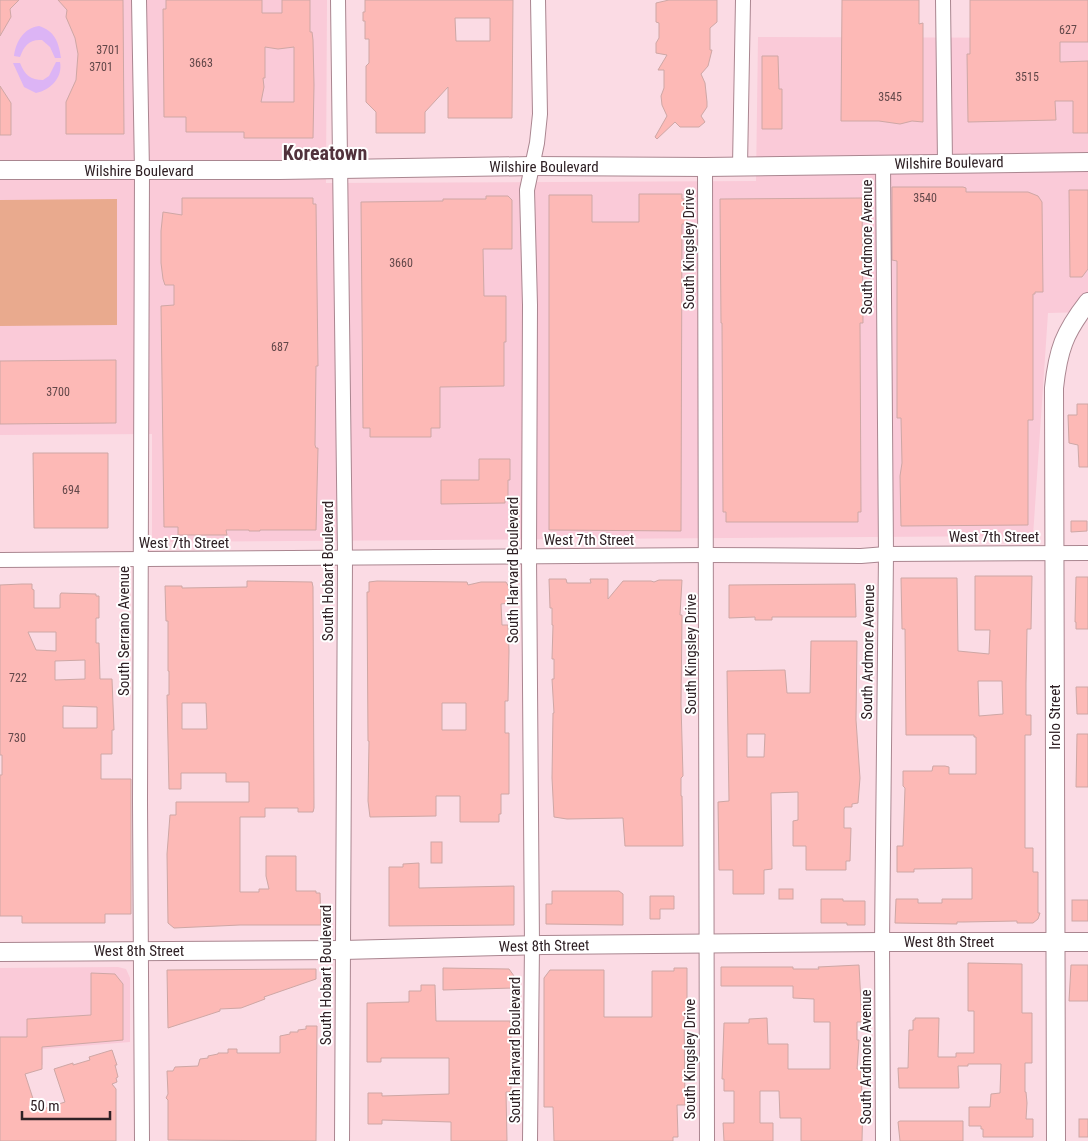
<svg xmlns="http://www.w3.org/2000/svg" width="1088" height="1141" font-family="'Roboto Condensed',sans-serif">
<rect width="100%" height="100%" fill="#fbdbe4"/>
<!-- built -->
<g fill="#facad8">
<path d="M0,0H327L326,183L756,181L758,37L1088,38V312L1048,313L1033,536L152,542V434L0,435Z"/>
<path d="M118,967L126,969L130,978V1042L43,1049V1065L0,1066V968Z"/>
</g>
<!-- green -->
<path fill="#e9aa8e" d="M117,199V325L0,326V200Z"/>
<!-- water -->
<g fill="#dcb4f5">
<path d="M39,26C55,31 59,43 61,58H55L50,47L42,40C29,39 24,46 20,57L14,56C16,41 24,28 39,26Z"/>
<path d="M56,62H60C63,77 51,90 36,93L24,87L13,63H20C25,75 30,80 43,80L49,76Z"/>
</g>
<!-- building -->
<g fill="#fdb9b6" stroke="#cea7a5" fill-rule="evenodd">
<path d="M0,0H19L10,9L11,17L0,36Z"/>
<path d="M58,0H123L124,134H66V102L76,80L78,54L75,38L66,17L67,10Z"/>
<path d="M166,0H262V13H282V0H310V32H312L313,40L314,85L313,138H244V132H186V117H164L163,9H166ZM265,47L278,49L294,47V102H261L264,87L263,78H265Z"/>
<path d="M365,0H513L512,118H448V87L425,112V133H376V112L366,102V66L369,63V39H365V21H363V12H365ZM455,18H490V41H456Z"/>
<path d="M669,0H717V22L710,28V50H712L708,66L701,74L705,83L707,102V107L701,116L705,122L699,127H680L675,122L657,139L655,137L667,116L662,105L661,96L664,88V70H658L667,55L656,53V43L659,38V23L656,22V3Z"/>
<path d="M842,0H919V24L923,23V122L912,121L900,124L879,121H841Z"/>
<path d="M970,0H1088V42H1060V62L1088,61V133H1073V101H1055L1056,120L968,122L967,54H970Z"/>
<path d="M762,56H778L779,89H782V129H762Z"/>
<path d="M0,86L11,103V135H0Z"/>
<path d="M892,187H963L966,188V192H1028L1038,196L1042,202L1043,292H1035V294H1033V420H1028V525L901,526L900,476L902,463L901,418H897V261L892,260Z"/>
<path d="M1069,190H1088V269L1082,277H1070Z"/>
<path d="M639,194H682V199H687V224H682L681,531L549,530V195H592V222H639Z"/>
<path d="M486,196H508L512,200V249H483L484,296H506V342H504V386L440,387V428H431V437H370V428H363L361,202L443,201V199H486Z"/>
<path d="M182,198H313V204H316L318,366H316L315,445L316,448H318L316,530H260V531H249V530H226L227,535H178V527H164L161,306L174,305V285H165L163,279L161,263V231L163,212L182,215Z"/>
<path d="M862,198L863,323H860L861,512H858V522H726V512H723L722,323H721L720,199Z"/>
<path d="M116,360V423L0,424V361Z"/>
<path d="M1077,404H1088V467H1079L1078,445L1069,443L1068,415H1077Z"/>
<path d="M33,453H108V528H34Z"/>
<path d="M479,459H510V480H508V496L506,499H505V503L441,504V480H479Z"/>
<path d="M1071,521H1087V531L1071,532Z"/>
<path d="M975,576H1032L1031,629H1027L1026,683V715H1031V735H1025V848H1033V872H1038V913H1040L1038,919L1033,923H1017V921L963,922H957V924L895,923L896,899H918V903H942V899H972V868L914,869V872H897V846H903L905,788L903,786V771H932L933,766H945L949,767V774H976V737H974V735H906L905,629H902L901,578H957L958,651L989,654L990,630H975ZM978,681H1002L1003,714L979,716Z"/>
<path d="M1076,577H1088V629H1076V622H1075Z"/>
<path d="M549,579H566L567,583H591L590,579H608V599L623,581H651L654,582L659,580H682L680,615H682L681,704L683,776L681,778V796H682L683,846H625L623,818L567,819L554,817L552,778L553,713H554L552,679H554V659H552L553,625H552V608H550Z"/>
<path d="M247,581L312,582L313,587L314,808L313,812H298V808H265V817H240V892H259V889H269L266,876V856H296V891H316V893H320L321,925H240L174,928L168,923L167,854L170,815H176V802H249V782H226V773H181V789H169L167,695H169V671H168V621H166L165,586H182V588L247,587ZM182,703H206L207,729H182Z"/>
<path d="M377,581L467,582L468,585L481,582H506L509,587V603L501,604L502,625H508L509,651L508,701H505V733H509V794H501V814H499V822H460V796H436V816L370,817L368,801L369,741H368L367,592H369V582ZM442,703H466V730H442Z"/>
<path d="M22,584H32V589L34,590V608H60V595L61,593L96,594V596H99V618H96V643H99L100,679H112L114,730H112V754H101V779H131V914H105V923H22V916H0V775H2V755H0V585ZM28,632H56V651L36,650ZM85,660V679L55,680V661ZM63,706L97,707V728H63Z"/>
<path d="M855,584L856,617H772V620H755V617L729,618V585Z"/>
<path d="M811,641H857L856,720L860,778L858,803L852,804V807H845L844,809V828H851L850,861H846V870H806V846H793V821L798,820V792L771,793L772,869L764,870V894H733V870H719L718,802L729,801L727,671L785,670L787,693H810ZM747,734H765L764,757H747Z"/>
<path d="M1076,687H1088V714H1077Z"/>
<path d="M1077,734H1088V787H1076Z"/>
<rect x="431" y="842" width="11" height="21"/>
<path d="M419,863V888L514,886V925L389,926V867H403V864Z"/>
<rect x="779" y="889" width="14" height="10"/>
<path d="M552,891H619L623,894V925L546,924V904H552Z"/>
<path d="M650,896H674V909H660V919H650Z"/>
<path d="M821,899H843V901H865V925H847V923H821Z"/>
<rect x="1072" y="900" width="16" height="21"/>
<path d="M968,963L1022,964V1013H1032V1063H1025V1092H1026L1027,1103L1026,1119H1033V1137H983V1129H981V1126H969V1107H990L991,1094L1000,1093L1001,1064H968V1066H958L959,1088H899L898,1068H908L909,1030H913V1020H915V1018H939L938,1057H956V1053H974V1011H968Z"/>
<path d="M859,965L862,1022H857V1040H859L857,1069H861L862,1096H863L862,1141H801V1118H780L779,1091H760V1123H773V1141H724L723,1123H734V1091H724V1079H722L724,1023H749V1019L767,1018L768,1044H788V1069H830V1022H814V999L793,998V986H721V967H793V969H819L818,967Z"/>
<path d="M1071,965H1088V1001H1069Z"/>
<path d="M443,968L509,969L514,976V988L443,990Z"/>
<path d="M674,968H687V1014H684L685,1105H677L678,1137H673V1141H554L553,1107H544V978L550,970H604V1017H652V971H674Z"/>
<path d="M316,969V979L264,997L265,999L241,1008L220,1009V1011L168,1028L167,970Z"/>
<path d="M91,973L115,974L123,984V1040L42,1047V1069L25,1074L37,1111L65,1102L54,1069L73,1063V1065L90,1060L89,1057L112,1050L117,1065H115L118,1077L116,1078L117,1082L112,1084L116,1089V1141H0V1037H27V1019L91,1015Z"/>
<path d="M421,985H435L436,1021H510V1023H511V1092H506L507,1141H451V1122L382,1120V1124H368V1093H382V1096L449,1094V1058H381V1062H367V1003L409,1002V991H421Z"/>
<path d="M306,1026H317L316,1141L168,1140V1100L166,1098L168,1094L167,1071H173L175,1067L198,1066L200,1059L208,1058V1056L218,1054V1053H228V1049H237V1053H280V1036L290,1034V1032H298V1030L306,1029Z"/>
<rect x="1079" y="1119" width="9" height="18"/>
<path d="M900,1121H963V1141H900L898,1122Z"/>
</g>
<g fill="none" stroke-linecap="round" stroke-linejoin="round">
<defs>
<g id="minor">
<path d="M139,0L142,171L140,802L142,1141"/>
<path d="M338,0L345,558L342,1141"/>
<path d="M943,0L945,162"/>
<path d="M740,166L743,0"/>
<path d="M705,167L707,1141"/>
<path d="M0,560L707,555L861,556L886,554L1088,553"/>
<path d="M530,1141L532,945L529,556L530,305L527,190L537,143L540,114L538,0"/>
<path d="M883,1141L882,942L886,554L883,163"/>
</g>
<g id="major">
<path d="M0,170H280L532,166L705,167L1088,162"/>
<path d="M0,952L343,950L543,945L882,942H1088"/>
<path d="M1056,1141L1054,388C1058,350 1064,333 1088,302"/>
</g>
</defs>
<!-- minor casing -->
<use href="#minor" stroke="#aa8690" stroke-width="16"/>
<!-- major casing -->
<use href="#major" stroke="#aa8690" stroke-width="20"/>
<!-- minor -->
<use href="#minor" stroke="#fff" stroke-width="14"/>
<!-- major -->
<use href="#major" stroke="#fff" stroke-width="18"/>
</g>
<g text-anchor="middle" stroke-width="4" stroke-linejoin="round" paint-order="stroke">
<!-- number labels -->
<g font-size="12" fill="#624749">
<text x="1068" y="34">627</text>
<text x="108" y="54">3701</text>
<text x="201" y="67">3663</text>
<text x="101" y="71">3701</text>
<text x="1027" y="81">3515</text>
<text x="890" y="101">3545</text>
<text x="925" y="202">3540</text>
<text x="401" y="267">3660</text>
<text x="280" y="351">687</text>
<text x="58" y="396">3700</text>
<text x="71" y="494">694</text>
<text x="18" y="682">722</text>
<text x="17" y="742">730</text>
</g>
<!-- street labels -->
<g font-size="15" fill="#2f2125" stroke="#fff">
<text transform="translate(949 163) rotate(-1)" y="5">Wilshire Boulevard</text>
<text x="544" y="172">Wilshire Boulevard</text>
<text x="139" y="176">Wilshire Boulevard</text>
<text transform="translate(867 247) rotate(-90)" y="5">South Ardmore Avenue</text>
<text transform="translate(689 249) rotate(-90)" y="5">South Kingsley Drive</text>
<text x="994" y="542">West 7th Street</text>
<text x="589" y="545">West 7th Street</text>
<text x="184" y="548">West 7th Street</text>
<text transform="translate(513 570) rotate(-90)" y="5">South Harvard Boulevard</text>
<text transform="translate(328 571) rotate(-90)" y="5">South Hobart Boulevard</text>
<text transform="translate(124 631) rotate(-90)" y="5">South Serrano Avenue</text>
<text transform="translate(868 652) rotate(-89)" y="5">South Ardmore Avenue</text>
<text transform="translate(691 654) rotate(-90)" y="5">South Kingsley Drive</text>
<text transform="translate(1055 717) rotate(-90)" y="5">Irolo Street</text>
<text x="949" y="947">West 8th Street</text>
<text transform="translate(544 946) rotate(-1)" y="5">West 8th Street</text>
<text x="139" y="956">West 8th Street</text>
<text transform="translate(326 975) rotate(-90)" y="5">South Hobart Boulevard</text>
<text transform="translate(515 1050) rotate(-90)" y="5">South Harvard Boulevard</text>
<text transform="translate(866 1057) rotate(-90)" y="5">South Ardmore Avenue</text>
<text transform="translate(690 1059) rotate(-90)" y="5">South Kingsley Drive</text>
</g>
<!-- district labels -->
<g font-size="20" font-weight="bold" fill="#51323c" stroke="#fff">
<text x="325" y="160">Koreatown</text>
</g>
</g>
<!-- scale -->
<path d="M22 1111v8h88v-8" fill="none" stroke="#2f2125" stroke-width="2.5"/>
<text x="30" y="1111" font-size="15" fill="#2f2125" stroke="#ffffff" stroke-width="4" paint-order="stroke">50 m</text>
</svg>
